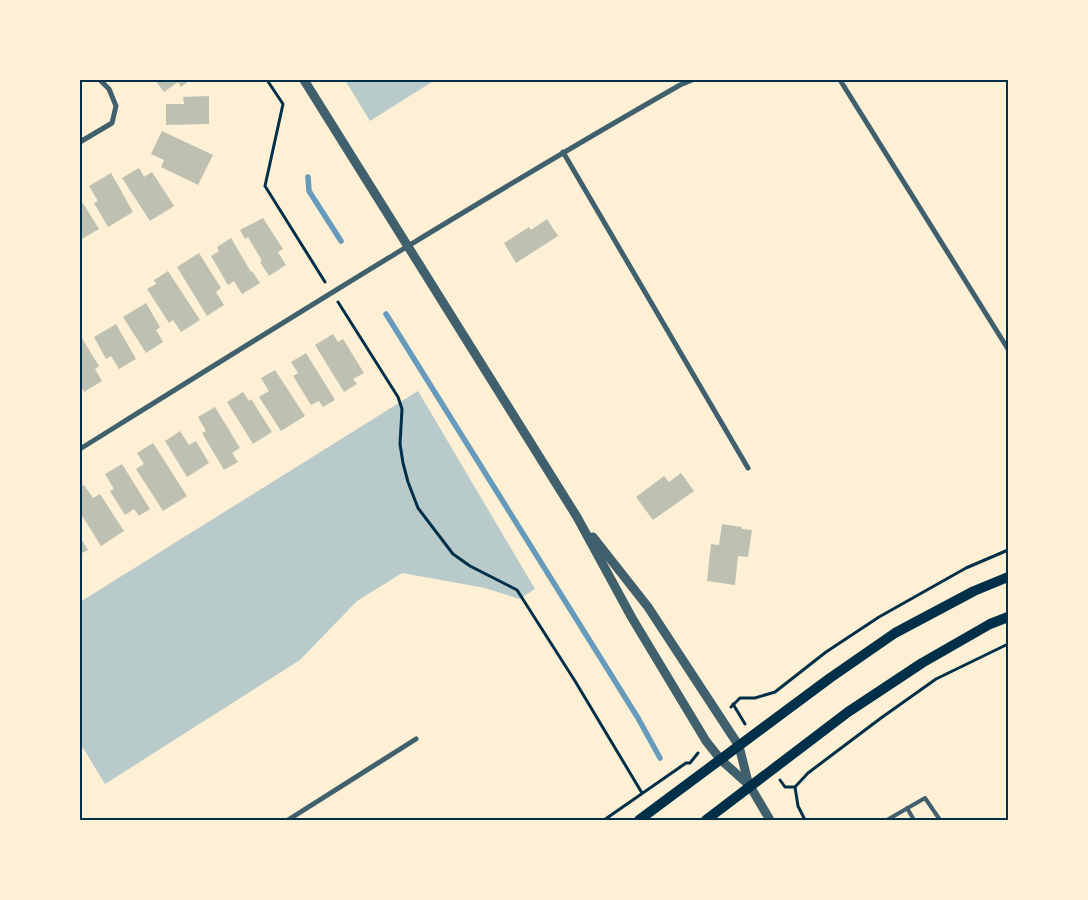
<svg xmlns="http://www.w3.org/2000/svg" width="1088" height="900" font-family="'Open Sans',sans-serif">
<rect width="100%" height="100%" fill="#fdf0d5"/>
<!-- green -->
<g fill="#b9caca">
<path d="M345,80H435L370,121Z"/>
<path d="M418,391L535,589L519,599L485,588L402,573L357,601L300,660L105,784L80,743V602Z"/>
</g>
<g fill="none" stroke-linecap="round" stroke-linejoin="round">
<!-- stream -->
<g stroke="#669bbc" stroke-width="5.5">
<path d="M308,177L309,191L341,241"/>
<path d="M386,314L638,718L660,758"/>
</g>
</g>
<!-- building -->
<g fill="#bec0b2">
<path d="M155,80H190L181,87L178,82L164,92Z"/>
<path d="M209,96V124L166,125V104H184L183,97Z"/>
<path d="M162,131L213,155L198,185L161,167L164,160L151,154Z"/>
<path d="M139,168L144,177L152,172L174,206L150,221L122,178Z"/>
<path d="M111,173L133,212L108,227L94,203L98,201L89,186Z"/>
<path d="M83,203L99,229L80,240V205Z"/>
<path d="M263,218L283,249L278,252L286,265L269,276L260,262L262,261L248,237L245,239L240,230Z"/>
<path d="M547,219L558,236L516,263L504,243L529,227L531,230Z"/>
<path d="M231,238L251,272L252,271L260,283L242,294L234,281L228,285L211,256L219,251L217,247Z"/>
<path d="M199,253L221,288L216,292L224,305L207,316L177,267Z"/>
<path d="M168,271L200,320L181,332L173,320L169,323L147,289L156,284L154,280Z"/>
<path d="M146,303L160,327L156,330L163,342L146,353L123,317Z"/>
<path d="M116,324L136,359L119,369L111,356L106,359L94,337Z"/>
<path d="M333,334L338,342L343,339L364,373L353,379L357,384L344,392L315,345Z"/>
<path d="M80,335L99,366L95,369L102,381L84,392L80,385Z"/>
<path d="M306,353L335,400L323,407L319,401L311,405L293,376L298,373L291,362Z"/>
<path d="M275,370L305,416L281,431L259,397L269,391L261,378Z"/>
<path d="M243,392L249,401L251,399L272,432L253,444L227,402Z"/>
<path d="M215,407L240,448L232,453L238,462L224,470L202,433L206,431L198,417Z"/>
<path d="M180,431L189,445L196,441L209,463L187,477L165,441Z"/>
<path d="M153,443L187,496L163,511L136,469L144,464L137,453Z"/>
<path d="M122,464L150,509L139,516L134,509L125,515L110,491L114,489L105,474Z"/>
<path d="M681,473L694,491L653,520L636,497L664,476L669,482Z"/>
<path d="M84,485L93,498L100,494L124,531L101,546L81,514L80,515V488Z"/>
<path d="M722,524L742,527V529L752,530L748,557L738,556L735,585L707,581L711,544L719,545Z"/>
<path d="M80,537L88,550L80,554Z"/>
</g>
<g fill="none" stroke-linecap="round" stroke-linejoin="round">
<!-- path -->
<g stroke="#003049" stroke-width="3">
<path d="M267,80L283,104L265,186L325,282"/>
<path d="M338,302L398,397L402,409L400,444L403,463L408,482L418,508L453,554L470,566L517,590L575,681L642,793"/>
<path d="M733,704L745,724"/>
<path d="M731,707L740,698H755L775,692L826,652L879,617L966,568L1008,550"/>
<path d="M780,780L785,787H795L798,806L805,820"/>
<path d="M795,787L808,773L881,718L936,679L1008,644"/>
<path d="M604,820L686,763H690L698,753"/>
</g>
<!-- service -->
<g stroke="#3f606c" stroke-width="4">
<path d="M907,808L914,820"/>
<path d="M887,820L925,798L940,820"/>
</g>
<!-- minor -->
<g stroke="#3f606c" stroke-width="5">
<path d="M840,80L1008,349"/>
<path d="M80,142L112,123L116,106L109,89L100,80"/>
<path d="M563,152L748,468"/>
<path d="M80,449C279,325 477,201 680,85L692,80"/>
<path d="M288,820L416,739"/>
</g>
<!-- tertiary -->
<g stroke="#3f606c" stroke-width="9">
<path d="M304,80L577,517L632,618L706,741L721,760L750,786L770,820"/>
<path d="M593,537L648,607L739,746L749,786"/>
</g>
<!-- secondary -->
<g stroke="#003049" stroke-width="10">
<path d="M639,820L830,678L895,633L974,591L1008,577"/>
<path d="M706,820L848,712L922,663L990,624L1008,617"/>
</g>
</g>
<!-- border -->
<rect width="1088" height="900" fill="none" stroke="#fdf0d5" stroke-width="162"/>
<rect x="81" y="81" width="926" height="738" fill="none" stroke="#003049" stroke-width="2"/>
</svg>
